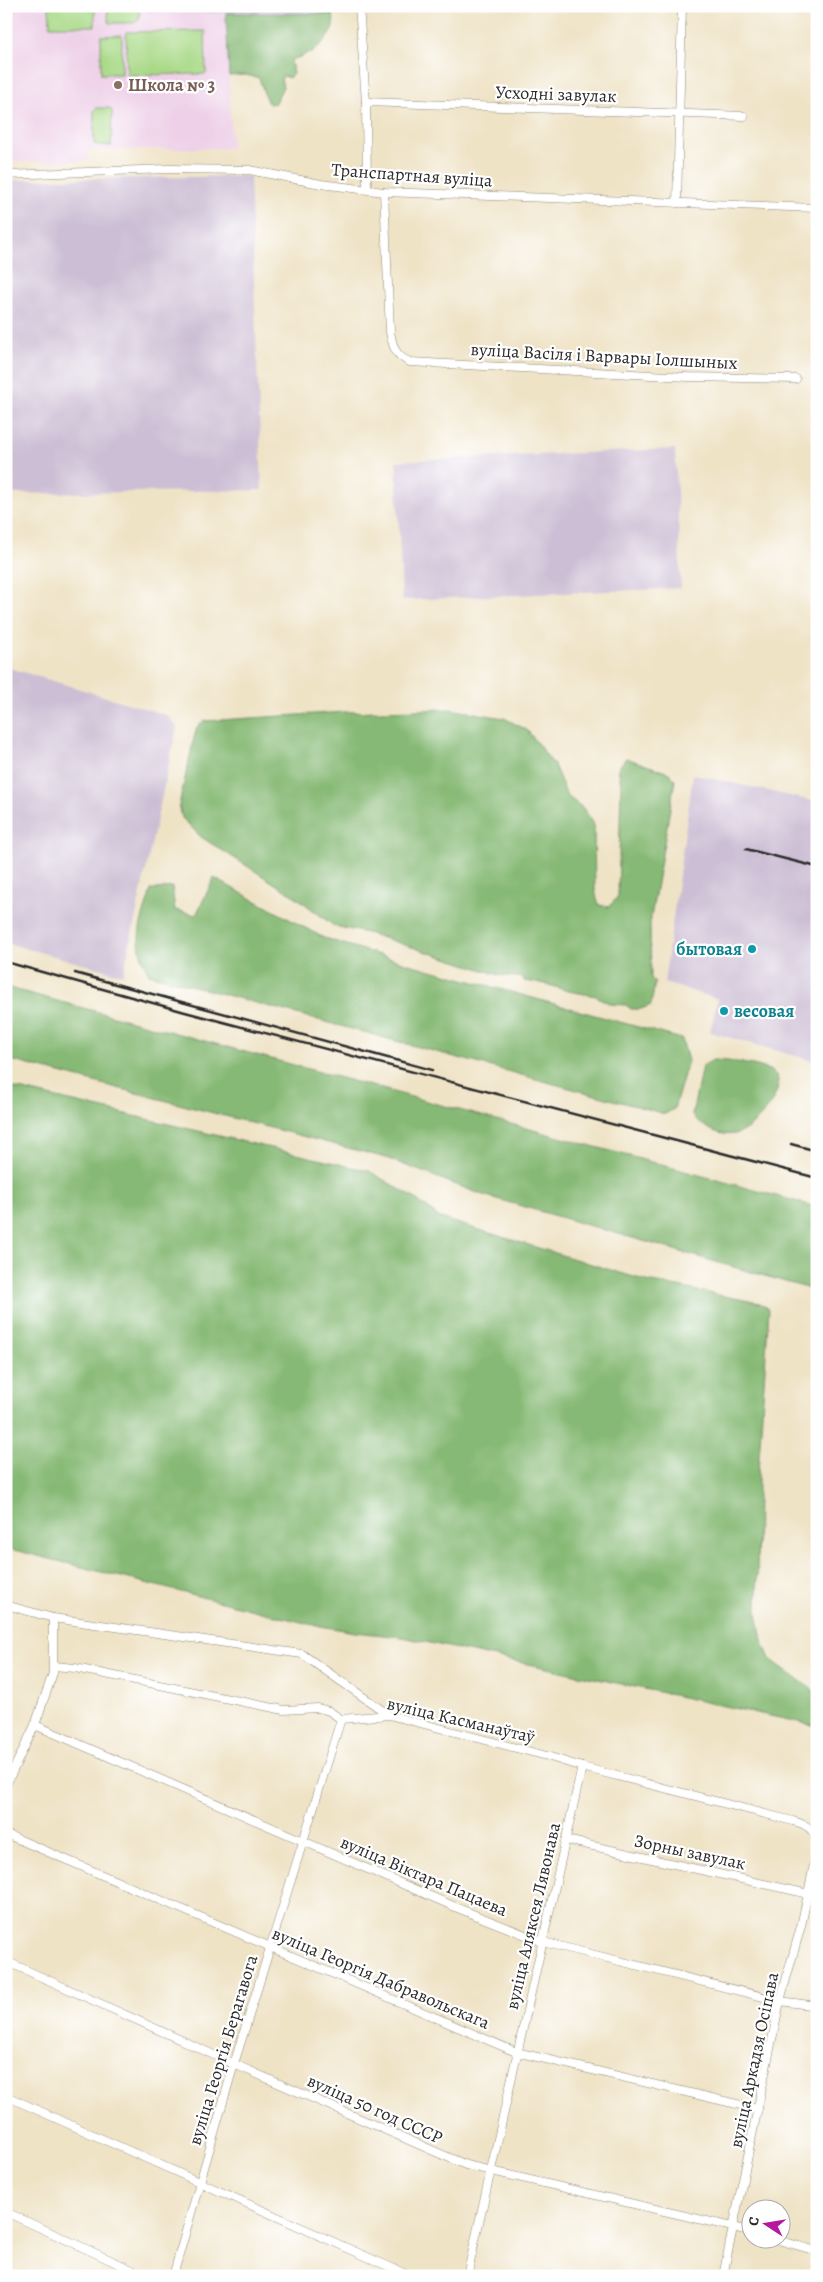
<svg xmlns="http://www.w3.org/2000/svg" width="823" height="2282" font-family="Alegreya,serif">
<rect width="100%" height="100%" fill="#fff"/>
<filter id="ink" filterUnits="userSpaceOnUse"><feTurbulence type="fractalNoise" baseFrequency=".02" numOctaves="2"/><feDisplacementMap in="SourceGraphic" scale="10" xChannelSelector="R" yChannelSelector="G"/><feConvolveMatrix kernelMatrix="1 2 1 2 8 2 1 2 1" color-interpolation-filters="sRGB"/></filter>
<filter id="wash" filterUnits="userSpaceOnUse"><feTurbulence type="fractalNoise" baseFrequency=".0096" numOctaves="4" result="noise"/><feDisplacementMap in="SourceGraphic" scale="20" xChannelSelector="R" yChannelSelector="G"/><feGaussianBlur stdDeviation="1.12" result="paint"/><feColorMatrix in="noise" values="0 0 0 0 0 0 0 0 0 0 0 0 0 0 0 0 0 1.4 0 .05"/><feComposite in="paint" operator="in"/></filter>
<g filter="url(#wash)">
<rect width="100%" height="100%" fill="#efe3c6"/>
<!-- built -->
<path fill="#eed0e8" d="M6,6H147L148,12L226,13L232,148L88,150V161L12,162V139H6Z"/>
<!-- industrial -->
<g fill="#ccbed4">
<path d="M147,6H352V7L345,14L147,12Z"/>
<path d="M250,176L262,490L6,494V180Z"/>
<path d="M675,449L681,588L402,600L396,461Z"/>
<path d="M6,667L167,715L177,727L123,975L6,943Z"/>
<path d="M693,774L817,802V1062L710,1032L718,999L664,983Z"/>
</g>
<!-- green -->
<g fill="#a9d987" stroke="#6a8259">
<path d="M49,6H95V26H50Z"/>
<path d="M107,6H140L139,20L134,23H109Z"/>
<path d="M205,31L206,74L127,75L126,32Z"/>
<path d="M122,35V74H101V36Z"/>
<path d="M96,108H110L112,111L111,146L94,144V111Z"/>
</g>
<!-- forest -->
<g fill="#86b974" stroke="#587250">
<path d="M226,13L333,14C337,32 323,42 312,53H307L303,56L291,60L293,73L289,78L284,76L281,78L283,87L275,103L270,104L267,102L259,78L245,75L229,76Z"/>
<path d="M450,709L504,718L527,730L554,765L567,796L583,808L594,826L595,891L599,905L609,907L618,896L621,784L618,768L626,758L669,773L675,780L650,923L651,978L655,983L651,1005L641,1009H631L626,1005L610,1004L596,996L568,991L546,984L524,981V978L499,975L371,934L334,926L296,897L201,837L182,818L179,805L194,738L197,727L204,721L345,712Z"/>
<path d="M214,878L324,938L409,964L682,1039L688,1061L674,1109L665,1114L149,974C131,939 141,925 151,890L172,887L175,910L196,915Z"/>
<path d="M6,987L817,1207V1291L483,1195L386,1158L6,1059Z"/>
<path d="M713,1060C725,1060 769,1065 776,1075C786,1092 757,1124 743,1131C726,1141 703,1128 692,1115L702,1066Z"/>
<path d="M6,1086L369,1171L416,1199L440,1218L647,1281L760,1303L769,1309L758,1473L757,1613L762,1640L770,1659L817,1693V1726L402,1637L355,1632L309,1624L6,1548Z"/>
</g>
</g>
<g filter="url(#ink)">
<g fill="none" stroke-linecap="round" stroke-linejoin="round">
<defs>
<g id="street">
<path d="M359,6L366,102L367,189"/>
<path d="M366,102L744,116"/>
<path d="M6,175L168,169L249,170L321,184L384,192L817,208"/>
<path d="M384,192L390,332C393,347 395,356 410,362L688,377L796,379"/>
<path d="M677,203L682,6"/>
<path d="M6,1605L53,1618L302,1654L389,1715"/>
<path d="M54,1666L75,1668L284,1710L318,1708L329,1711L341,1719L389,1715L547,1756L582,1767L793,1821C807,1825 814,1828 817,1843"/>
<path d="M35,1725L460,1909L543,1942L780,2001L817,2006"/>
<path d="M6,1785L35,1725L53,1673V1618"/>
<path d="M6,1834L516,2052L758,2109"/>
<path d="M566,1840L809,1894"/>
<path d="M6,1961L234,2064L466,2165L750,2231"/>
<path d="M6,2096L410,2276"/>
<path d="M6,2212L145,2276"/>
<path d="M778,2240L817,2251"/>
<path d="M173,2276L234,2064L341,1719"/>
<path d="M467,2276L582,1767"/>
<path d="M723,2276L780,2001L801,1926L817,1851"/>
</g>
</defs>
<!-- street casing -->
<use href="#street" stroke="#8d8778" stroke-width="9"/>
<!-- street -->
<use href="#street" stroke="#fff" stroke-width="8"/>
<!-- rail -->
<g stroke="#2b2b2b" stroke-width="2.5">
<path d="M746,849L817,867"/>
<path d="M6,962L185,1012L817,1178"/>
<path d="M75,973L432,1070"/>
<path d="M791,1144L817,1151"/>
</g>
</g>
</g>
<!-- markers -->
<circle fill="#8d6e63" stroke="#fff" stroke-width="2" cx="118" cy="85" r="5"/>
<g fill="#0f9aa8" stroke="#fff" stroke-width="2">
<circle cx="752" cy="949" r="5"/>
<circle cx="724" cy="1011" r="5"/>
</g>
<g text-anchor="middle" stroke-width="4.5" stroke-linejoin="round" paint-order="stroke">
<!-- education labels -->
<g font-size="18" font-weight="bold" fill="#785e54" stroke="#fff" text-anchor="start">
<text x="128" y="91">Школа № 3</text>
</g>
<!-- street labels -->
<g font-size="18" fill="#2b2b2b" stroke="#fff">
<text transform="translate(556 94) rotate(2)" y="6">Усходні завулак</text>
<text transform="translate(412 175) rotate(4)" y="6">Транспартная вуліца</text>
<text transform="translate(604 356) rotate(3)" y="6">вуліца Васіля і Варвары Іолшыных</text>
<text transform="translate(461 1720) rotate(13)" y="6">вуліца Касманаўтаў</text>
<text transform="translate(690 1852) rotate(12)" y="6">Зорны завулак</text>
<text transform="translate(424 1876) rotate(23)" y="6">вуліца Віктара Пацаева</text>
<text transform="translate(533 1916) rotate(-77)" y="6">вуліца Аляксея Лявонава</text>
<text transform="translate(381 1978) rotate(23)" y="6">вуліца Георгія Дабравольскага</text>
<text transform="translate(223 2050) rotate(-73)" y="6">вуліца Георгія Берагавога</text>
<text transform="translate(754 2060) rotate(-78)" y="6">вуліца Аркадзя Осіпава</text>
<text transform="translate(375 2109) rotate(24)" y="6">вуліца 50 год СССР</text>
</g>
<!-- culture labels -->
<g font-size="18" font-weight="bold" fill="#0d838f" stroke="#fff" text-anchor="end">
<text x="742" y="955">бытовая</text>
<text x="734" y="1017" text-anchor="start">весовая</text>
</g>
</g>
<!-- margin -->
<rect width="823" height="2282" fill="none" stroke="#fff" stroke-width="25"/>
<!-- north arrow -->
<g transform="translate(766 2224) rotate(282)"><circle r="24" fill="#ffffff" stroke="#aaaaaa"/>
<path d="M0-4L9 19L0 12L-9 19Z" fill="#b5179e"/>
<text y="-8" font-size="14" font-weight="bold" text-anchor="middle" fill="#2b2b2b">С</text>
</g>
</svg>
